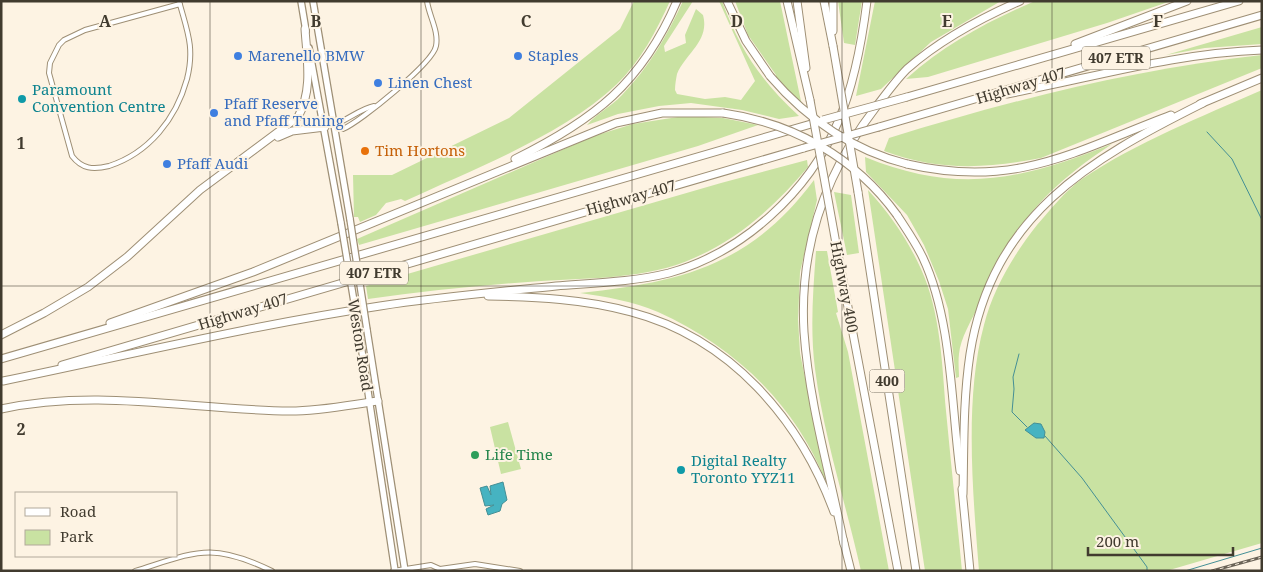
<svg xmlns="http://www.w3.org/2000/svg" width="1263" height="572" font-family="'Noto Serif',serif">
<rect width="100%" height="100%" fill="#fdf3e3"/>
<!-- green -->
<g fill="#c9e2a2">
<path d="M634,1H670C657,30 640,62 617,84C562,136 473,169 405,201L401,199L386,203L376,215L360,222L358,217H354L353,175H392L509,118L620,29Z"/>
<path d="M683,1H693L664,46L665,52L686,43L685,35L696,9L703,15C710,41 686,53 677,74C676,79 675,85 675,90L677,94L705,99L725,97L741,100L755,81L719,1H722C740,50 761,81 799,116L779,119L742,110L691,103L659,106L618,114L587,125C597,113 611,107 622,95C649,67 667,36 683,1Z"/>
<path d="M735,1H780L802,106L776,78V75L748,35Z"/>
<path d="M838,1H862L855,45L844,43Z"/>
<path d="M875,1H1001L931,42L881,89L856,96Z"/>
<path d="M1035,1H1171L1107,23L928,77L906,79C945,44 987,22 1035,1Z"/>
<path d="M1262,27V44L1205,48L1166,55Z"/>
<path d="M1262,55V68L1041,158C985,169 938,171 884,151L889,138C1012,100 1134,69 1262,55Z"/>
<path d="M1262,90V543L1166,571H979C973,495 964,399 984,325C993,289 1014,254 1037,225C1050,210 1065,191 1082,179C1137,142 1201,117 1262,90Z"/>
<path d="M684,116L723,118L758,125L698,146L359,245L357,239L594,136L633,124Z"/>
<path d="M1112,144C1042,190 1011,228 979,305C972,319 960,339 959,354C958,362 959,370 959,377L956,378L948,309L939,281L924,245L907,215L866,172L865,157C958,195 1022,180 1112,144Z"/>
<path d="M807,160L808,167C776,205 740,238 694,258C648,279 590,278 541,281C483,285 425,291 368,299L366,286L721,183Z"/>
<path d="M814,180L817,200L800,272L798,319L800,353L826,482C795,403 733,346 658,312C633,301 606,297 580,293C681,282 750,266 814,180Z"/>
<path d="M868,190C890,214 908,240 921,269C941,313 942,365 946,411C951,465 957,518 962,571H925Z"/>
<path d="M834,192L851,195L859,253L847,255Z"/>
<path d="M816,251H827L838,312L836,313L848,352L889,571H861C846,504 824,438 815,369C810,330 813,291 816,251Z"/>
<path d="M508,422L521,469L501,474L490,427Z"/>
</g>
<!-- water -->
<g fill="#46b3c1" stroke="#448f95">
<path d="M1034,423L1041,424L1045,432L1044,438H1036L1025,430Z"/>
<path d="M503,482L507,500L502,504L500,511L488,515L486,509L494,505L485,506L480,488L487,486L491,495L490,486Z"/>
</g>
<g fill="none" stroke-linecap="round" stroke-linejoin="round">
<!-- stream -->
<g stroke="#448f95" stroke-width="1">
<path d="M1207,132L1232,159L1262,220"/>
<path d="M1019,354L1013,377L1014,389L1012,412L1027,427"/>
<path d="M1045,436L1082,478L1147,567V571"/>
<path d="M1185,571L1262,548"/>
</g>
<defs>
<g id="street">
<path d="M179,1C187,31 195,47 187,79C176,119 149,153 109,166C93,170 82,169 72,156L49,73L50,63L59,45L64,40L85,30L180,4"/>
<path d="M334,125C347,120 362,108 374,106"/>
<path d="M334,126L343,129C360,122 433,63 436,46C439,31 429,16 427,1"/>
<path d="M135,571C196,552 211,541 272,571"/>
<path d="M393,571L431,565L440,569L475,564L520,571"/>
</g>
<g id="secondary">
<path d="M301,1L306,31"/>
<path d="M313,1L350,219"/>
<path d="M309,48L341,223"/>
<path d="M367,330L405,571"/>
<path d="M359,332L395,571"/>
</g>
<g id="highway">
<path d="M727,1L746,41L770,76"/>
<path d="M787,1L810,100"/>
<path d="M797,1L806,68"/>
<path d="M824,1L833,46"/>
<path d="M833,1V31"/>
<path d="M1075,44L1187,1"/>
<path d="M1007,94C1092,78 1175,53 1262,50"/>
<path d="M907,97L1239,1"/>
<path d="M1200,104L1262,78"/>
<path d="M879,127L1262,15"/>
<path d="M278,137L292,131L325,127"/>
<path d="M515,159C594,120 642,83 677,1"/>
<path d="M907,164C1016,189 1073,152 1171,115"/>
<path d="M858,192L916,571"/>
<path d="M897,215C906,229 916,243 923,258C952,320 951,403 960,471"/>
<path d="M837,249L898,571"/>
<path d="M488,296C536,297 585,299 631,312C730,338 800,419 834,512"/>
<path d="M110,323L253,272L616,123L662,113H723"/>
<path d="M1,335L44,313L88,287L127,257L200,190L298,117C313,90 307,59 305,29"/>
<path d="M1,359L818,122"/>
<path d="M62,365L804,148"/>
<path d="M3,381C129,355 254,325 380,306C439,297 497,292 556,286C593,283 633,282 669,273C742,253 809,192 838,122C854,85 862,41 867,1"/>
<path d="M1,409C98,388 193,410 290,411C320,411 349,405 378,401"/>
<path d="M962,489L970,571"/>
<path d="M963,494C964,447 963,400 970,354C992,215 1089,160 1203,103"/>
<path d="M843,539L851,571"/>
<path d="M844,544C830,474 809,403 804,332C799,248 825,173 876,107C886,94 896,80 907,69C940,40 981,18 1020,1"/>
</g>
</defs>
<!-- street casing -->
<use href="#street" stroke="#9e8f75" stroke-width="6"/>
<!-- secondary casing -->
<use href="#secondary" stroke="#9e8f75" stroke-width="8"/>
<!-- highway casing -->
<use href="#highway" stroke="#9e8f75" stroke-width="9"/>
<!-- street -->
<use href="#street" stroke="#fff" stroke-width="4"/>
<!-- secondary -->
<use href="#secondary" stroke="#fff" stroke-width="5.5"/>
<!-- highway -->
<use href="#highway" stroke="#fff" stroke-width="7"/>
<defs>
<path id="rail" d="M1212,571L1262,557"/>
</defs>
<!-- rail casing -->
<use href="#rail" stroke="#6a6357" stroke-width="3"/>
<!-- rail -->
<use href="#rail" stroke="#fdf3e3" stroke-width="1" stroke-dasharray="4" stroke-linecap="butt"/>
<defs>
<g id="secondary-bridge">
<path d="M350,219L367,330"/>
<path d="M341,223L359,332"/>
</g>
<g id="highway-bridge">
<path d="M833,46L858,192"/>
<path d="M770,76C807,119 852,150 907,164"/>
<path d="M810,100L837,249"/>
<path d="M723,113C793,123 855,157 897,215"/>
<path d="M823,120L907,97"/>
<path d="M804,148L879,127"/>
</g>
</defs>
<!-- secondary-bridge casing -->
<use href="#secondary-bridge" stroke="#9e8f75" stroke-width="8" stroke-linecap="butt"/>
<!-- highway-bridge casing -->
<use href="#highway-bridge" stroke="#9e8f75" stroke-width="9" stroke-linecap="butt"/>
<!-- secondary-bridge -->
<use href="#secondary-bridge" stroke="#fff" stroke-width="5.5"/>
<!-- highway-bridge -->
<use href="#highway-bridge" stroke="#fff" stroke-width="7"/>
</g>
<!-- grid -->
<path fill="none" stroke="#413b2f" stroke-width="1" stroke-opacity="0.55" d="M210,1V571M421,1V571M632,1V571M842,1V571M1052,1V571M1,286H1262"/>
<!-- markers -->
<g fill="#3f7fe0" stroke="#fdf3e3" stroke-width="2">
<circle cx="238" cy="56" r="5"/>
<circle cx="518" cy="56" r="5"/>
<circle cx="378" cy="83" r="5"/>
<circle cx="214" cy="113" r="5"/>
<circle cx="167" cy="164" r="5"/>
</g>
<g fill="#0f9aa8" stroke="#fdf3e3" stroke-width="2">
<circle cx="22" cy="99" r="5"/>
<circle cx="681" cy="470" r="5"/>
</g>
<circle fill="#e8710a" stroke="#fdf3e3" stroke-width="2" cx="365" cy="151" r="5"/>
<circle fill="#2e9e5b" stroke="#fdf3e3" stroke-width="2" cx="475" cy="455" r="5"/>
<g text-anchor="middle" stroke-width="4" stroke-linejoin="round" paint-order="stroke">
<!-- shield labels -->
<g fill="#fdf3e3" stroke="#797265" stroke-width="1">
<rect x="1082" y="46.5" width="68" height="23" rx="4"/>
<rect x="340" y="261.5" width="68" height="23" rx="4"/>
<rect x="869.5" y="369.5" width="35" height="23" rx="4"/>
</g>
<g font-size="14" font-weight="bold" fill="#413b2f">
<text x="1116" y="63">407 ETR</text>
<text x="374" y="278">407 ETR</text>
<text x="887" y="386">400</text>
</g>
<!-- shop labels -->
<g font-size="15" fill="#366cbe" stroke="#fdf3e3" text-anchor="start">
<text x="248" y="61">Marenello BMW</text>
<text x="528" y="61">Staples</text>
<text x="388" y="88">Linen Chest</text>
<text x="224" y="109">Pfaff Reserve<tspan x="224" dy="17">and Pfaff Tuning</tspan></text>
<text x="177" y="169">Pfaff Audi</text>
</g>
<!-- street labels -->
<g font-size="15" fill="#413b2f" stroke="#fdf3e3">
<text transform="translate(1021 86) rotate(-17)" y="5">Highway 407</text>
<text transform="translate(631 198) rotate(-16)" y="5">Highway 407</text>
<text transform="translate(844 287) rotate(79)" y="5">Highway 400</text>
<text transform="translate(243 312) rotate(-17)" y="5">Highway 407</text>
<text transform="translate(360 345) rotate(81)" y="5">Weston Road</text>
</g>
<!-- culture labels -->
<g font-size="15" fill="#0d838f" stroke="#fdf3e3" text-anchor="start">
<text x="32" y="95">Paramount<tspan x="32" dy="17">Convention Centre</tspan></text>
<text x="691" y="466">Digital Realty<tspan x="691" dy="17">Toronto YYZ11</tspan></text>
</g>
<!-- food labels -->
<g font-size="15" fill="#c56008" stroke="#fdf3e3" text-anchor="start">
<text x="375" y="156">Tim Hortons</text>
</g>
<!-- leisure labels -->
<g font-size="15" fill="#27864d" stroke="#fdf3e3" text-anchor="start">
<text x="485" y="460">Life Time</text>
</g>
</g>
<g font-size="16" text-anchor="middle" font-weight="bold" fill="#413b2f" stroke="#fdf3e3" stroke-width="4" stroke-linejoin="round" paint-order="stroke">
<text x="105" y="27">A</text>
<text x="316" y="27">B</text>
<text x="526" y="27">C</text>
<text x="737" y="27">D</text>
<text x="947" y="27">E</text>
<text x="1158" y="27">F</text>
<text x="21" y="149">1</text>
<text x="21" y="435">2</text>
</g>
<!-- border -->
<rect width="1263" height="572" fill="none" stroke="#413b2f" stroke-width="5"/>
<!-- legend -->
<rect x="15" y="492" width="162" height="65" fill="#fdf3e3" stroke="#b2a99b"/>
<rect x="25" y="508" width="25" height="8" fill="#ffffff" stroke="#b2a99b"/>
<text x="60" y="517" font-size="15" fill="#413b2f">Road</text>
<rect x="25" y="530" width="25" height="15" fill="#c9e2a2" stroke="#b2a99b"/>
<text x="60" y="542" font-size="15" fill="#413b2f">Park</text>
<!-- scale -->
<path d="M1088 547v8h145v-8" fill="none" stroke="#413b2f" stroke-width="2.5"/>
<text x="1096" y="547" font-size="15" fill="#413b2f" stroke="#fdf3e3" stroke-width="4" paint-order="stroke">200 m</text>
</svg>
